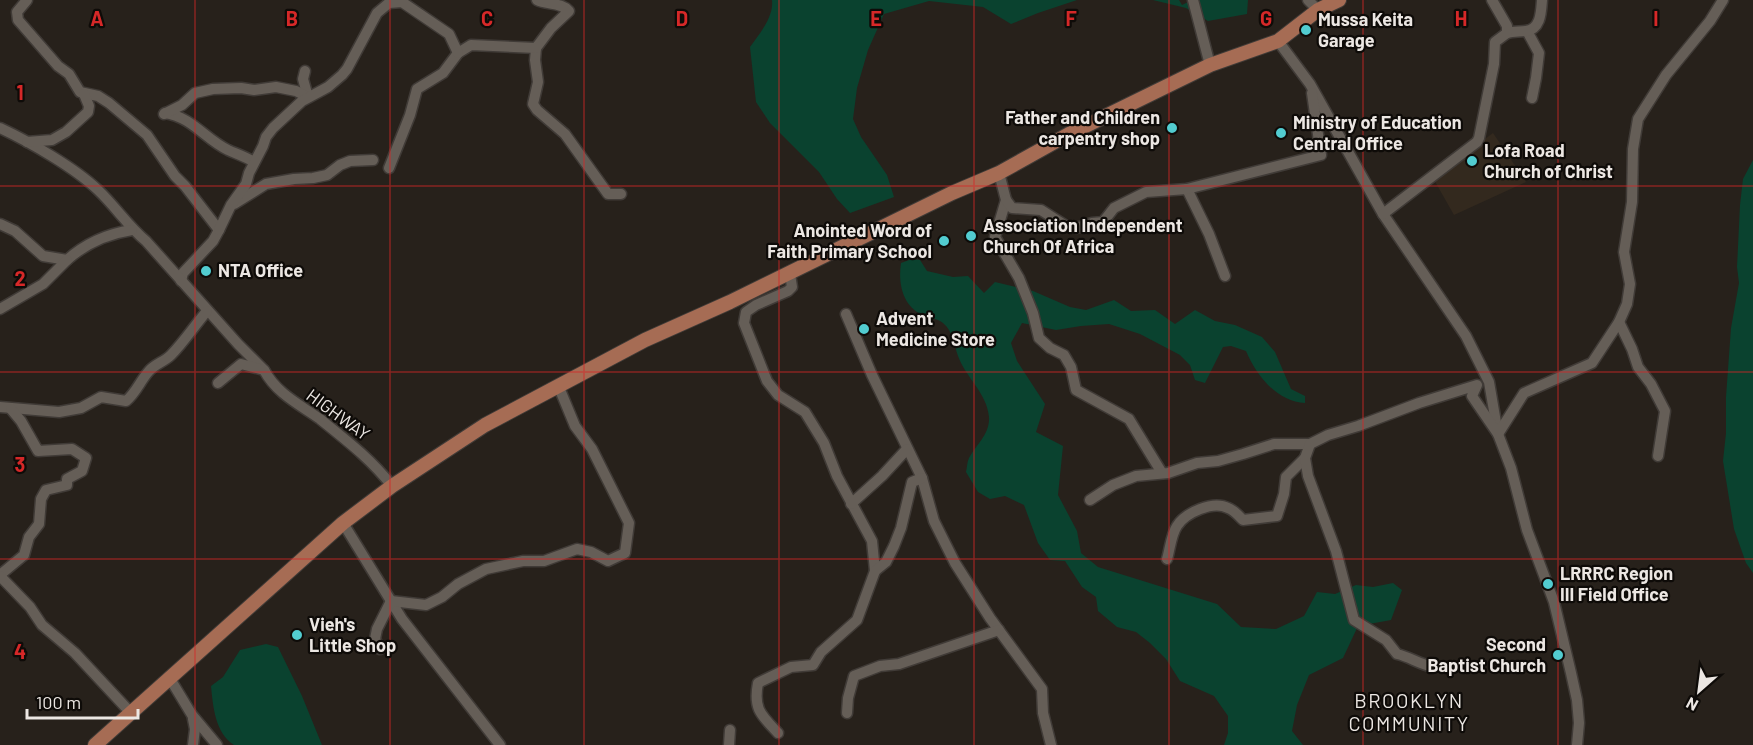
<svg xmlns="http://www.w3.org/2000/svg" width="1753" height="745" font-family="Barlow,sans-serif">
<rect width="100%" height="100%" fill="#27211b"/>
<!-- built -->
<path fill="#33291e" d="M1493,133L1526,182L1454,215L1433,178Z"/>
<!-- green -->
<g fill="#0a422f">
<path d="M772,0H1077L1038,13L1011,24L983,7L929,1L884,14L868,50L857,88L853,119L861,137L887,175L894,197L850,213L837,199L819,172L770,123L756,102L750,47C759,34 774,17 772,0Z"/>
<path d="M1153,0H1179L1182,5L1192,0H1248L1247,14L1208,21L1186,8Z"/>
<path d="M1753,160V573L1746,563L1734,529L1723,461L1726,433V397L1731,328L1739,283L1737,267L1740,205L1743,179Z"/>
<path d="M912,259L920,260L927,271L953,277L968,276L984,293L995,282L1033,291L1070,307L1086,310L1114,300L1131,311L1155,310L1175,324L1195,310L1215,321L1235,325L1262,337L1275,352L1291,389L1305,396V403C1277,402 1256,375 1246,351L1231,346L1223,347L1205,383L1195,380L1190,365L1180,355L1140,334L1109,324L1081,326L1056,330L1022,323L1011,343L1017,361L1045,404L1036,432L1063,446L1058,495L1077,531L1081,553L1098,567L1217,604L1241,627L1276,629L1304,616L1317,592L1335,594L1356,585L1373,587L1393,583L1402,590L1391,620L1358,626L1343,658L1309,675L1297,705L1292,731L1303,745H1224L1228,733V716L1214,696L1180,681L1166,659L1150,643L1136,632L1117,627L1098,611L1096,597L1082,587L1065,561L1050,560L1038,543L1024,505L1005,496L990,499L978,492L966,472C967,468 967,462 969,458C976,445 990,434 989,417C987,393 966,378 958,356C954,345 953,331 943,323C938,318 928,319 922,315C902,305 898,283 901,263Z"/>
<path d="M266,644L278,647L302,696L322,745H234C215,733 213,706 211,686L223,677L240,650Z"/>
</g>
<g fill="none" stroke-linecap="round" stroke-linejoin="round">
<defs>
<g id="minor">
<path d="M27,0L17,12L18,20L58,66L69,74L80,92L98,96L109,103L147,135L175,176L185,186L219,230L213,241L183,273L181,281"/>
<path d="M1193,0L1210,65"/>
<path d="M1308,0L1318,10"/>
<path d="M1527,31L1539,53L1536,78L1532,98"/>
<path d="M1507,33C1514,31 1519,32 1526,31C1541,29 1541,12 1542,0"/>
<path d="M1278,41L1310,84L1383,214L1466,336L1489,382L1498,434L1511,468L1527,530L1554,602L1571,673L1577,700L1579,723L1577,745"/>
<path d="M536,48L535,60L538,82L533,104L537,110L565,134L608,194H621"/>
<path d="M305,71L303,79L308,97"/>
<path d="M165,113C192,117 205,139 228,150C237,154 246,157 254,162"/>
<path d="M164,114L182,105L195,93L213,89L241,88L254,90L276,87L296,91L308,97"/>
<path d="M0,128C30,142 75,168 98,190C115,206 128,226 146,241L238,344L264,370"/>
<path d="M27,142L52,140L66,132L88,112L89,106L84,94"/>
<path d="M389,168L410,115L417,89L443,73L458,53L471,45L536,48L551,28L569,11C561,2 547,5 537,0"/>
<path d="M999,173L1006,200L995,237L1019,278L1033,313L1039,338L1050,348L1064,355L1071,367L1076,390L1129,419L1162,473"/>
<path d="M1187,189L1209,234L1225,276"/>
<path d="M1006,200L1012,208L1041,210L1066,226L1076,228L1092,223L1103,222L1114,208L1146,192L1187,189L1321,155L1312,93"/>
<path d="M234,204L266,184L294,179L313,178L327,175L340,165L350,161L373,160"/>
<path d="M1383,214L1477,142L1479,138L1494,64L1495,42L1507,33V26L1492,0"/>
<path d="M0,224L15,231L43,256L67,260C86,243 106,234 132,230"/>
<path d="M219,230L231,205L246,184L249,173L263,146L266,137L273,128L302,101L328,87L342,75L347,69L377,13L389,3L402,2L449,34L458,53"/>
<path d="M790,274L792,287L788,291L756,305L746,312L744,323L767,381L778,395L805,412L824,443L837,476L872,541L875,571"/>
<path d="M0,309L43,284L67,260"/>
<path d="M846,314L872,375L922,478L934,521L955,563L990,618L1042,689L1043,713L1051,745"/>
<path d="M1619,322L1632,349L1638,367L1651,384L1665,411L1658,456"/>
<path d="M218,383L241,364L264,370C277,394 299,404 320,419C346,440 371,459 392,486"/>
<path d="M0,407L59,412L81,408L101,397L126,401C136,393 140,381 149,371C155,364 164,362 171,355C184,342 195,325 207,311"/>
<path d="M1090,500L1113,485L1136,476L1168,473L1197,463L1218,461L1243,454L1274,444H1310"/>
<path d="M851,504L882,476L907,449"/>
<path d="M343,523L402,619L500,745"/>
<path d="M1167,559C1170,549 1171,535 1177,526C1185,513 1213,500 1228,508C1234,510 1239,516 1243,520L1277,516L1284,494L1286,477L1305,458"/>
<path d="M0,575L24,555L29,537L39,524L41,499L46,490L67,485V479L82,471L86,458L72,449L38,451L21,421L11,409"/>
<path d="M0,576L30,607L42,625L75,653L131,713"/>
<path d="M380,649L375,639L377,629L391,601L426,605L442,597L458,584L486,569L523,561H544L577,549L591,552L608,561L625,553L629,523L592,449L575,426L558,385"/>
<path d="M1433,667C1419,664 1410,657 1397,654L1386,640L1354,620L1336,551L1308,476L1305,458L1310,444L1328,435L1358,426L1419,403L1477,385L1472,396L1498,434L1524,393L1592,363L1619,322L1627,304L1630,284L1624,252L1632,202L1633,149L1638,119L1666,75L1710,21L1723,0"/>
<path d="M169,677L192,715L217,745"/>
<path d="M847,713L848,698L854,676L880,666L899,664L999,630"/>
<path d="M193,719L195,729L193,745"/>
<path d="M778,733C761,715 753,709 758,683L791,667L813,665L821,652L857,620L875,571L886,562L894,546L901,528L912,482L922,478"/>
<path d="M729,745L730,730"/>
</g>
<path id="major" d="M95,745L343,523L392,486L485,425L645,340L730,302L952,193L999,173L1069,134L1210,65L1278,41L1318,10L1339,0"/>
</defs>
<!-- minor casing -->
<use href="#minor" stroke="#403b37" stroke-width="13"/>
<!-- major casing -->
<use href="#major" stroke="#403b37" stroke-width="16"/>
<!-- minor -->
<use href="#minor" stroke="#655e57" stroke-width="10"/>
<!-- major -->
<use href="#major" stroke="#a66c54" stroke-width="14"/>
</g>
<!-- grid -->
<path fill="none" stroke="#d62828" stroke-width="1.5" stroke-opacity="0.55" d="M195,0V745M390,0V745M584,0V745M779,0V745M974,0V745M1169,0V745M1363,0V745M1558,0V745M0,186H1753M0,372H1753M0,559H1753"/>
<!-- markers -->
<g fill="#52ccd0" stroke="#0e0b08" stroke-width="2">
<circle cx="1306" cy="30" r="6"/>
<circle cx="1172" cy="128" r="6"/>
<circle cx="1281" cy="133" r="6"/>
<circle cx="1472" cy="161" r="6"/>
<circle cx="971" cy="236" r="6"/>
<circle cx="944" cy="241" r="6"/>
<circle cx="206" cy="271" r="6"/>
<circle cx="864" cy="329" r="6"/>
<circle cx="1548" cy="584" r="6"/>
<circle cx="297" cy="635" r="6"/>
<circle cx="1558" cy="655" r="6"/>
</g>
<g text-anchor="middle" stroke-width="4.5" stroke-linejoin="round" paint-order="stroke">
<!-- poi labels -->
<g font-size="18" font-weight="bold" fill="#ece7e3" stroke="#0e0b08" text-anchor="start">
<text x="1318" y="26">Mussa Keita<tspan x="1318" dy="21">Garage</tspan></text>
<text x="1160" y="124" text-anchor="end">Father and Children<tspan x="1160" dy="21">carpentry shop</tspan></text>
<text x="1293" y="129">Ministry of Education<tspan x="1293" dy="21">Central Office</tspan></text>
<text x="1484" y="157">Lofa Road<tspan x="1484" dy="21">Church of Christ</tspan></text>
<text x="983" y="232">Association Independent<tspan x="983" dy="21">Church Of Africa</tspan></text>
<text x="932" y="237" text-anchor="end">Anointed Word of<tspan x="932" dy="21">Faith Primary School</tspan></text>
<text x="218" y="277">NTA Office</text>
<text x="876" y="325">Advent<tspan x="876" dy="21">Medicine Store</tspan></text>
<text x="1560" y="580">LRRRC Region<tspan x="1560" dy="21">III Field Office</tspan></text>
<text x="309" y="631">Vieh's<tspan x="309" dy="21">Little Shop</tspan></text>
<text x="1546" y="651" text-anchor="end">Second<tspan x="1546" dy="21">Baptist Church</tspan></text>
</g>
<!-- street labels -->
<g font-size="18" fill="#ece7e3" stroke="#0e0b08">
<text transform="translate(338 415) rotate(36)" y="6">HIGHWAY</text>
</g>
<!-- neighbourhood labels -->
<g font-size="20" letter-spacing="1.5" fill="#ece7e3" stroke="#0e0b08">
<text x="1409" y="708">BROOKLYN<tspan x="1409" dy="23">COMMUNITY</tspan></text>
</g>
</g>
<g font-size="20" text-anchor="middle" font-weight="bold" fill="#d62828" stroke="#0e0b08" stroke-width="4.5" stroke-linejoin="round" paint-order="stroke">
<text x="97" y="26">A</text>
<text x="292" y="26">B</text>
<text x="487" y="26">C</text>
<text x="682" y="26">D</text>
<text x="876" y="26">E</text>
<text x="1071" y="26">F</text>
<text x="1266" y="26">G</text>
<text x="1461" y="26">H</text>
<text x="1656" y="26">I</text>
<text x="20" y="100">1</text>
<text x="20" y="286">2</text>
<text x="20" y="472">3</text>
<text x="20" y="659">4</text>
</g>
<!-- north arrow -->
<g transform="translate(1699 691) rotate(208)" stroke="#0e0b08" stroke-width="4.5" paint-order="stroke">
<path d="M0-4.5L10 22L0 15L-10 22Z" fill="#ece7e3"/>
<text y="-9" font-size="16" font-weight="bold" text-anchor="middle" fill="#ece7e3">N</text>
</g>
<!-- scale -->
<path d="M27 709v9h111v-9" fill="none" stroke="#ece7e3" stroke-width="3"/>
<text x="36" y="709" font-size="18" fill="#ece7e3" stroke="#0e0b08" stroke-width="4.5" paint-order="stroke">100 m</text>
</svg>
